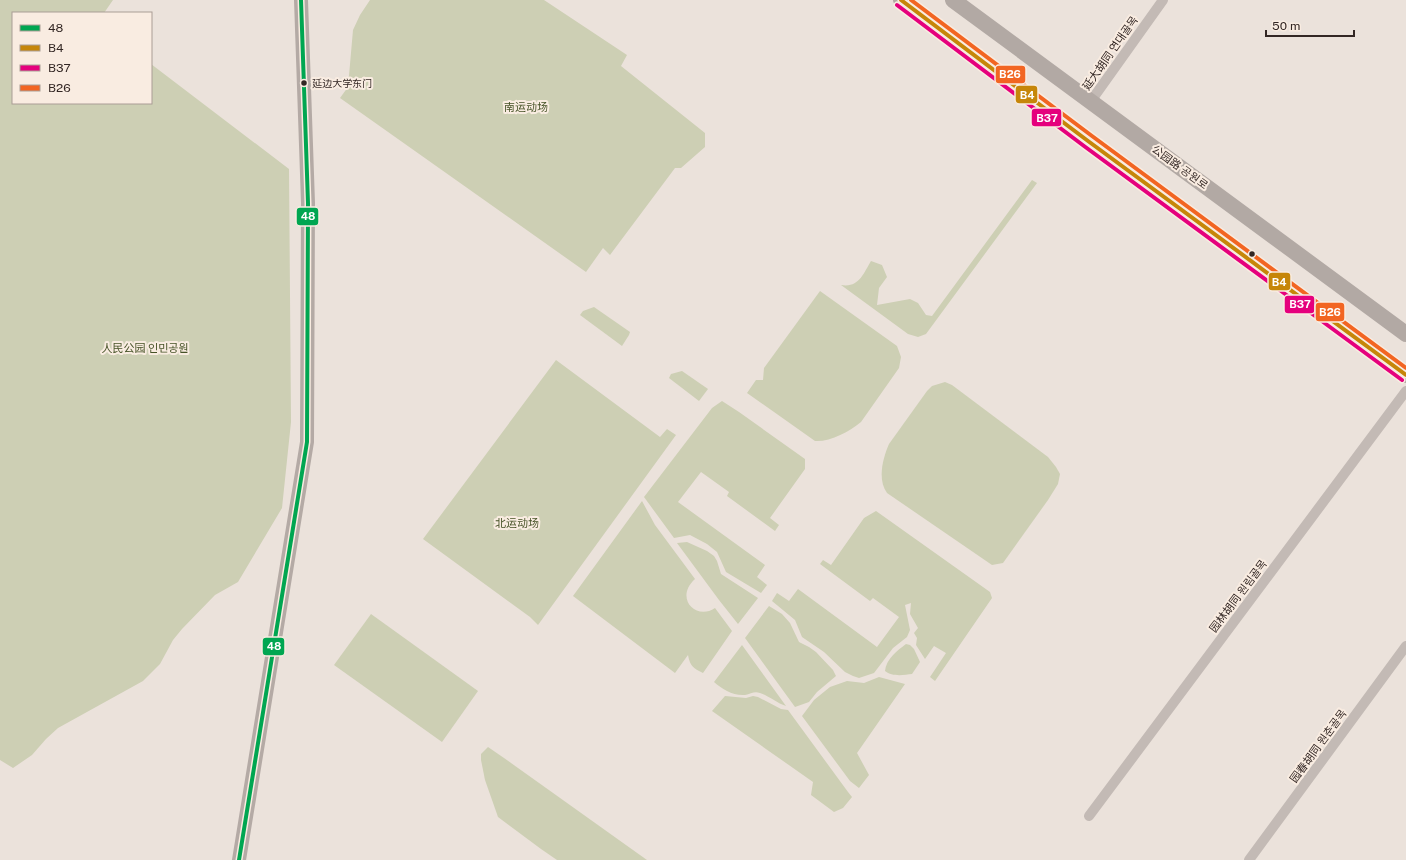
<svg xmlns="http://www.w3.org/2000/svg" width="1406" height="860" font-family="'Public Sans','Noto Sans SC','Noto Sans KR',sans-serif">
<rect width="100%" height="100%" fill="#ebe2db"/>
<!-- green -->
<g fill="#cdcfb4">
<path d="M0,0H113L104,13H13V103H151V64L289,169L291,422L282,508L238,582L215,595L182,629L173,640L160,664L143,681L58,728L46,739L32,755L13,768L0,760Z"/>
<path d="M370,0H544L627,55L621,66L705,133V147L681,168H675L610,255L603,248L586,272L340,98L348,87L353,30L360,15Z"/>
<path d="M1032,180L1037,183L926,334L918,337L908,334L841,285C859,288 863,274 871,261L882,265L887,277L879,288L877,305L910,299L918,303L926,315L932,316Z"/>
<path d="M820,291L897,346L901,357L899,368L861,422C849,432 830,442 815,441L747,393L756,380H763L764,368Z"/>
<path d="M594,307L630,332L629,335L622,346L580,315L583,311Z"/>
<path d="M556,360L660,437L667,429L676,435L538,625L530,617L423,539Z"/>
<path d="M682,371L708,389L699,401L669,378L671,374Z"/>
<path d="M945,382L952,385L1048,457L1056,467L1060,474L1058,484L1048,500L1003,563L992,565L887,493C877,479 883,458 889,444L927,391L932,386Z"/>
<path d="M722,401L739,412L805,459V469L770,518L779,525L775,531L727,496L729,492L701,472L678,502L765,565L757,577L767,585L761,593L726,572L717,552L707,544L690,535L674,538L644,497L712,408Z"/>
<path d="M642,501L655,525L695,579C674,598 696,621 715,608L732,631L703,673C693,668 690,666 688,655L675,673L573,596Z"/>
<path d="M876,511L990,592L992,598L935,681L930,677L946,653L934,646L925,659L916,645L917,638L914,633L918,628L910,614L911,603L905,605L910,630L907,637L893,648L874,673L859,678L853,676L845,672L824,652L802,637L795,620L772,601L777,593L789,601L798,589L877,647L899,617L873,598L870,601L820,564L823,560L831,565L864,518Z"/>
<path d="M687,542L707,551L714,556L717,561L721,574L758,598L738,624L719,600L677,543Z"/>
<path d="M769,606L782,614L790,623L799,642L809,647L816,652L833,670L836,676L817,692L809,702L795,707L745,638Z"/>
<path d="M371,614L478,691L442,742L334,665Z"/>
<path d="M906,644L910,645L914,649L920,662L912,674C904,675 892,677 885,671C886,659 898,650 906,644Z"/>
<path d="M742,645L786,706C777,703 769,696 760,693C754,691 751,694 745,695C733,696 722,689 714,682Z"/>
<path d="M879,677L905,684L857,753L869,775L859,788L850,781L802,716L814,700L830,687L847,681L864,683Z"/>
<path d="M725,696L746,698L753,696L758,697L781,709L788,710L848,792L852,797L843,808L834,812L811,795L813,782L712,711Z"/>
<path d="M488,747L504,758L647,860H557L541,849L498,817L485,780L481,760V754Z"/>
</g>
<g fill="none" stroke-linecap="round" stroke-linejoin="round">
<!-- street -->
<g stroke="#c3bab5" stroke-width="10">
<path d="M1091,101L1163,0"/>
<path d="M1089,816L1406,391"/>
<path d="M1249,860L1406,646"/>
</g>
<!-- secondary -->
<path stroke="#b4aaa5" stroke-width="14" d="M239,860L307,442L308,203L301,0"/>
<!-- primary -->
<g stroke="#b2a9a4" stroke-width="16">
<path d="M901,0L1088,141L1406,375"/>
<path d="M953,0L1406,334"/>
</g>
<defs>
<path id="bus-1" d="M239,860L307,442L308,203L301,0"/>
<path id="bus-2" d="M901,0L1088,141L1406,375"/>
<path id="bus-3" d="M897,5L1084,146L1402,380"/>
<path id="bus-4" d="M911,0L1092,136L1406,368"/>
</defs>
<!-- bus-1 casing -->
<use href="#bus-1" stroke="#f9ece1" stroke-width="7"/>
<!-- bus-2 casing -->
<use href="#bus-2" stroke="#f9ece1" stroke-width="7"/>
<!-- bus-3 casing -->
<use href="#bus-3" stroke="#f9ece1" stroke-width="7"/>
<!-- bus-4 casing -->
<use href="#bus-4" stroke="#f9ece1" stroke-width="7"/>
<!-- bus-1 -->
<use href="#bus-1" stroke="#00a651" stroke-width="4"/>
<!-- bus-2 -->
<use href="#bus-2" stroke="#c68609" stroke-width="4"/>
<!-- bus-3 -->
<use href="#bus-3" stroke="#e5007d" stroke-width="4"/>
<!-- bus-4 -->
<use href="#bus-4" stroke="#f26522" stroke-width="4"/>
</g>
<!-- markers -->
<g fill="#332724" stroke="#f9ece1" stroke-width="1.5">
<circle cx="304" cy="83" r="3.5"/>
<circle cx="1252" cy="254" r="3.5"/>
</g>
<g text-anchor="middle" stroke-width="4" stroke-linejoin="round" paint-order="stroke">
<!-- bus labels -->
<g font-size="10" fill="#332724" stroke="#f9ece1" text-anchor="start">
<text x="312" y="87">延边大学东门</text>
</g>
<!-- street labels -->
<g font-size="11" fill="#332724" stroke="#f9ece1">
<text transform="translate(1110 53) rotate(-55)" y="4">延大胡同 연대골목</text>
<text transform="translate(1180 167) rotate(36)" y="4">公园路 공원로</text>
<text transform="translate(1238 596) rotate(-53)" y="4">园林胡同 원림골목</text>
<text transform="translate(1318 746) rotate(-54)" y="4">园春胡同 원춘골목</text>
</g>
<!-- park labels -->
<g font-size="11" fill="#465227" stroke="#f9ece1">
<text x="526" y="111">南运动场</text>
<text x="145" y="352">人民公园 인민공원</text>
<text x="517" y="527">北运动场</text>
</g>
</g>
<g stroke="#f9ece1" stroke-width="1.5">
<rect x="995" y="65" width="31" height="19" rx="4" fill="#f26522"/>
<rect x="1015" y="85" width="23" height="19" rx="4" fill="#c68609"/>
<rect x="1031" y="108" width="31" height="19" rx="4" fill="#e5007d"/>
<rect x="296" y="207" width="23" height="19" rx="4" fill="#00a651"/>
<rect x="1268" y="272" width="23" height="19" rx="4" fill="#c68609"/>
<rect x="1284" y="295" width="31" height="19" rx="4" fill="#e5007d"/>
<rect x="1315" y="302" width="30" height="20" rx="4" fill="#f26522"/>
<rect x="262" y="637" width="23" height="19" rx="4" fill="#00a651"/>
</g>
<g font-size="11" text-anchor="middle" font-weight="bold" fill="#fff">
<text x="1010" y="78">B26</text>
<text x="1027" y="99">B4</text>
<text x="1047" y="122">B37</text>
<text x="308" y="220">48</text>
<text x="1279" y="286">B4</text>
<text x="1300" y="308">B37</text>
<text x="1330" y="316">B26</text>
<text x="274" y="650">48</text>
</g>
<!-- legend -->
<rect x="12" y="12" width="140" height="92" fill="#f9ece1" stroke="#aa9d95"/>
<rect x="20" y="25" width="20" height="6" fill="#00a651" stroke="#aa9d95"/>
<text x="48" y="32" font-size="12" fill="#332724">48</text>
<rect x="20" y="45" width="20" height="6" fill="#c68609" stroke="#aa9d95"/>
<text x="48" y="52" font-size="12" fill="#332724">B4</text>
<rect x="20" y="65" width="20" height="6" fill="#e5007d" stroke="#aa9d95"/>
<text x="48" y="72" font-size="12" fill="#332724">B37</text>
<rect x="20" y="85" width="20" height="6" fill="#f26522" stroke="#aa9d95"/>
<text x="48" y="92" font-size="12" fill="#332724">B26</text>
<!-- scale -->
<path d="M1266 30v6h88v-6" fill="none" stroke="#332724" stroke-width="2"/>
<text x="1272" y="30" font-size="12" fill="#332724" stroke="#f9ece1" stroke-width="3" paint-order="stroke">50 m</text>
</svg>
